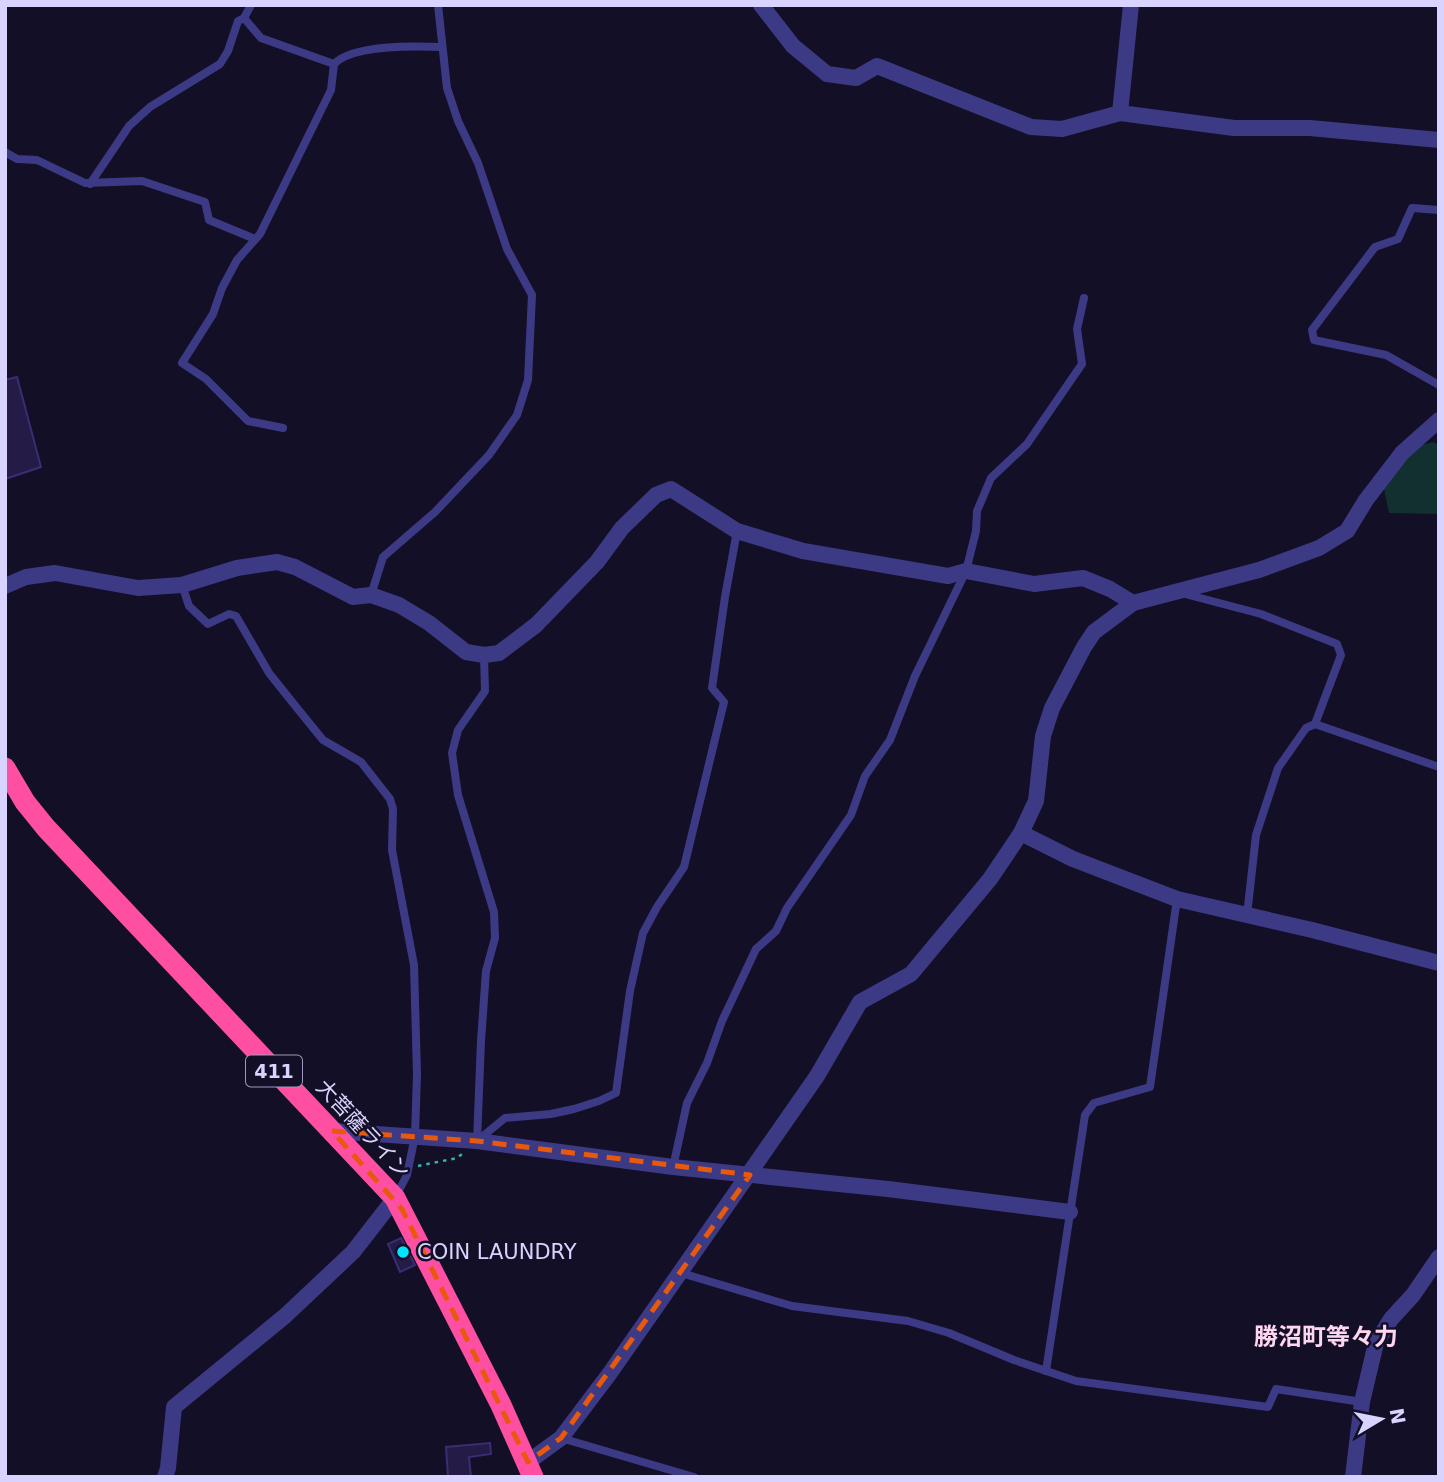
<svg xmlns="http://www.w3.org/2000/svg" width="1444" height="1482" font-family="'DejaVu Sans','Noto Sans JP',sans-serif">
<rect width="100%" height="100%" fill="#130f26"/>
<!-- green -->
<path fill="#12302f" d="M1433,442L1439,445V514L1389,513L1384,489L1415,447Z"/>
<!-- building -->
<g fill="#241b47" stroke="#3b2d73" stroke-width="2">
<path d="M17,377L41,467L5,479V380Z"/>
<path d="M401,1238L415,1265L400,1272L388,1244Z"/>
<path d="M490,1443L491,1454L469,1457L471,1477H448L446,1447Z"/>
</g>
<g fill="none" stroke-linecap="round" stroke-linejoin="round">
<!-- path -->
<path stroke="#2fb8b0" stroke-width="2.5" stroke-dasharray="3.5 5" stroke-linecap="butt" d="M418,1166L457,1158L462,1154"/>
<!-- lane -->
<g stroke="#3d3a85" stroke-width="8">
<path d="M251,5L244,18L261,38L334,64C353,44 415,46 442,47"/>
<path d="M5,152L17,159L37,160L85,183L142,181L205,202L209,220L255,239"/>
<path d="M90,184L129,126L150,107L220,64L228,51L238,21L244,18"/>
<path d="M1439,210L1412,208L1398,239L1375,247L1312,330L1314,340L1386,355L1439,385"/>
<path d="M283,428L248,421L206,379L182,363L213,314L222,288L237,260L260,234L331,90L334,64"/>
<path d="M182,585L189,606L208,624L229,614L236,616L269,673L297,708L323,740L361,762L390,799L393,809L392,850L414,965L417,1074L415,1136L407,1175L396,1196"/>
<path d="M1185,594L1261,614L1337,644L1341,655L1315,724L1306,728L1278,768L1256,835L1247,915"/>
<path d="M371,595L383,557L435,512L489,455L517,415L528,380L532,295L507,249L478,163L458,121L447,88L438,5"/>
<path d="M1315,724L1439,767"/>
<path d="M477,1141L505,1118L551,1114L574,1109L599,1101L616,1093L630,991L643,933L657,907L684,867L724,702L712,688L725,597L737,531"/>
<path d="M477,1141L481,1041L486,971L495,938L494,912L458,795L452,753L458,730L485,691L484,655"/>
<path d="M673,1167L687,1103L707,1063L722,1021L756,949L776,931L787,908L851,815L865,776L890,740L915,676L966,571L976,531L977,511L991,478L1027,444L1082,364L1077,329L1084,298"/>
<path d="M681,1273L792,1306L908,1321L949,1333L1014,1360L1076,1381L1268,1407L1276,1389L1362,1402"/>
<path d="M1046,1371L1085,1115L1094,1103L1150,1087L1177,899"/>
<path d="M561,1438L694,1477"/>
</g>
<!-- street -->
<g stroke="#3d3a85" stroke-width="16">
<path d="M761,5L793,46L827,74L856,78L877,66L1031,127L1062,129L1120,113"/>
<path d="M1131,5L1120,113L1234,128H1310L1439,140"/>
<path d="M5,586L26,577L55,573L138,588L182,585L237,568L277,562L295,567L353,597L371,595L399,605L429,623L466,652L484,655L499,653L536,625L597,562L622,528L656,495L671,489L737,531L803,551L948,576L966,571L1034,584L1083,578L1110,589L1133,603"/>
<path d="M1021,833L1073,859L1177,899L1312,930L1439,963"/>
<path d="M332,1131L477,1141L673,1167L888,1189L1070,1212"/>
<path d="M528,1462L561,1438L610,1373L817,1076L860,1002L911,974L990,879L1021,833L1036,801L1043,736L1052,708L1084,647L1094,632L1133,603L1259,570L1319,548L1347,531L1366,500L1402,453L1439,420"/>
<path d="M165,1477L168,1468L174,1407L285,1316L353,1252L395,1198"/>
<path d="M1353,1477L1362,1402L1376,1343L1391,1319L1413,1295L1439,1257"/>
</g>
<!-- highway -->
<path stroke="#ff4fa3" stroke-width="21" d="M5,768L25,802L46,828L395,1198L501,1405L533,1477"/>
</g>
<!-- marked area -->
<path fill="none" stroke="#e8590c" stroke-width="5" stroke-dasharray="14 9" stroke-linejoin="round" d="M332,1131L477,1141L750,1175L561,1438L528,1462L402,1209Z"/>
<!-- markers -->
<circle fill="#00e5ff" stroke="#130f26" stroke-width="2.5" cx="403" cy="1252" r="7"/>
<g text-anchor="middle" stroke-width="5" stroke-linejoin="round" paint-order="stroke">
<!-- shield labels -->
<rect fill="#130f26" stroke="#9e99be" stroke-width="2" x="246" y="1055.5" width="56" height="31" rx="5"/>
<g font-size="19" font-weight="bold" fill="#d9d4ff">
<text x="274" y="1078">411</text>
</g>
<!-- street labels -->
<g font-size="21" fill="#d9d4ff" stroke="#130f26">
<text transform="translate(363 1129) rotate(47)" y="7">大菩薩ライン</text>
</g>
<!-- poi labels -->
<g font-size="21" fill="#d9d4ff" stroke="#130f26" text-anchor="start">
<text x="417" y="1259">COIN LAUNDRY</text>
</g>
<!-- quarter labels -->
<g font-size="24" font-weight="bold" fill="#ffd6f0" stroke="#130f26">
<text x="1326" y="1345">勝沼町等々力</text>
</g>
</g>
<!-- border -->
<rect width="1444" height="1482" fill="none" stroke="#d9d4ff" stroke-width="14"/>
<!-- north arrow -->
<g transform="translate(1381 1419) rotate(80)" stroke="#130f26" stroke-width="5" paint-order="stroke">
<path d="M0-5L12 26L0 18L-12 26Z" fill="#d9d4ff"/>
<text y="-10" font-size="19" font-weight="bold" text-anchor="middle" fill="#d9d4ff">N</text>
</g>
</svg>
